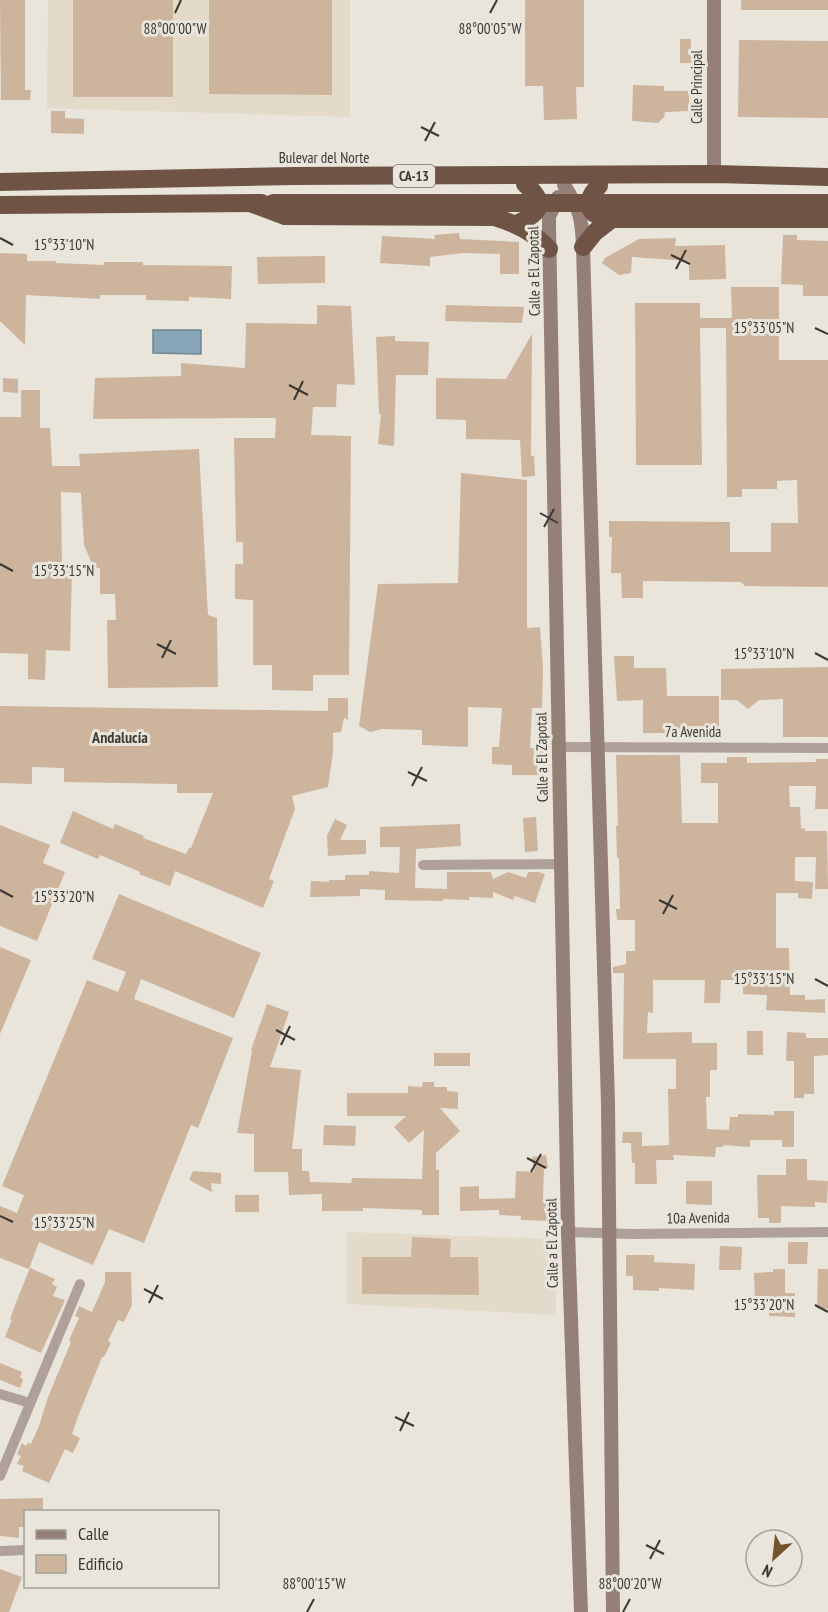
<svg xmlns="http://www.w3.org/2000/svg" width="828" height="1612" font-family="'PT Sans Narrow',sans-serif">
<rect width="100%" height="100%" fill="#e9e5db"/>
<!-- built -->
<g fill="#e3daca">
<path d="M48,0H350V117L47,108Z"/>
<path d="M347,1232L557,1239L556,1315L347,1304Z"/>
</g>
<!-- water -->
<path fill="#86a6b7" stroke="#6f8590" stroke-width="1.5" d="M153,330H201V354L153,353Z"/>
<!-- building -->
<g fill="#cdb49d">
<path d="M0,0H25V90H31L30,100H1Z"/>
<rect x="73" y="0" width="100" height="97"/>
<path d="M209,0H332V95L209,94Z"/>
<path d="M525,0H584V87H576L577,119L544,120L543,86H525Z"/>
<rect x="741" y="0" width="87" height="10"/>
<rect x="680" y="39" width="11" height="24"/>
<path d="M739,40L828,41V118L738,117Z"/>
<path d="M633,85L664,86V91H689V111L665,112L664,117L658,123L632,121Z"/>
<path d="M51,111H65V118L84,119V134L51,133Z"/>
<path d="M459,233L460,239L519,242V274H500V254L463,253L430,257V266L380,263L382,236L435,239L434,235Z"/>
<path d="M783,235H797V240L828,241V296H803V285L781,284Z"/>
<path d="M676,238L675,246L725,245L726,279L689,280V261L632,257L631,273L619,275L602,263L605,258L639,239Z"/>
<path d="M0,253L27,254V261H56V263L104,265V262H143V265L232,266L231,299L189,297V301L146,300V295H100V299L26,295L25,345L0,321Z"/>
<path d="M325,256V283L258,284L257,257Z"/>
<path d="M731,287H779V360H828V587L745,586L741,582L643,581V598H622L621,573H611L612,537H609V521L730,522V552H771V523H798L797,480L777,481V489H742V497H727L726,328H700L702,465H636L635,303H700V318H732Z"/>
<path d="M317,305L351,306L355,385L337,384L336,407H313L311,435L351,436L349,675H313V691L272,690V665H253V600L235,599V564H243V542H236L234,438H275L276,418L93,419L95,378L181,376V363L245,368L246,323L317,324Z"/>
<path d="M446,305L524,307L522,323L445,321Z"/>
<path d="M532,334L531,456H534L535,476L522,477L520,440L466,439V420L436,419V378L506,379Z"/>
<path d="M395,336V341L429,342L428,375H396L394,446L378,444L381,414H379L376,337Z"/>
<path d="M3,378L18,379V393L3,392Z"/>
<path d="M21,390H40V428H50L52,466H80L79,454L199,449L208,615L217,618L218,687L108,688L107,620H116L115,594H100V568H94L84,545L81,493L61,492L62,569H72L70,651L46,650L45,680L28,679V654L0,653V417H21Z"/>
<path d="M461,473L527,480V628L540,627L543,669L542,708H532L530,748H544L543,775H512V765L492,764V747H499L502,708L468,707V747L422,745V730L382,729L370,732L359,726L378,584L458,583Z"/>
<path d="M614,656H634V668H666L667,696H719V736L682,737V733H643V700L617,701Z"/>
<path d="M828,667V737H783V699L759,700L748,709L737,700H721V669Z"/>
<path d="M328,698H348V720L344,718L341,732L333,733V752L328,787L292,796L295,809L269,879L274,881L263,908L175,871L170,886L139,874L140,872L100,855L98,859L60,843L73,811L113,829L115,824L144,836L143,838L186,854L189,848H191L213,793H177V784L64,782V768L32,767V784L0,783V706L328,711Z"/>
<path d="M616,755H680L682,823H718V783H701V763H727V757H747V763L816,762V759H828V809H815L816,786H789L790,807H800L801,828L806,829L805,831H827L828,889H815L816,857H795V881L813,882L812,899L798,898V893H776V948H789L790,995H805V1000L825,999V1013L766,1010L767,995L743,994V980H721L720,1003H704L705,980H653V1013L648,1012L647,1033L692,1032V1043H717V1070H710V1097H706L707,1129L729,1130L730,1117H738V1114L774,1115V1111H794V1147H782V1140H750V1147L723,1145V1147H716L715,1157L673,1155L674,1160H656L657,1184H635V1163H632L631,1143H622L623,1132H642V1146L669,1145L668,1089H676V1059H623L624,973H613V967L626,964V951H635V920H617L616,909H620L619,858H617L616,826H618Z"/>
<path d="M536,817L538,851L525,852L523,818Z"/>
<path d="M335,819L347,825L340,840H366V854L328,856L327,836Z"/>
<path d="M460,824L461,846L416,849L415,888L447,889V872H491L493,879L508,872L526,878L528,872H538L545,874L535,903L515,896L513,900L493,892V898L469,897V900L443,899V901L385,900V890L360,889V896L310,897L311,881L329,882V880H345V875H369V871L399,873L400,847H380V827Z"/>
<path d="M0,825L50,845L43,863L65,872L37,941L0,926Z"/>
<path d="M119,894L261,953L234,1018L141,979L134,999L233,1038L198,1128L191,1125L144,1243L109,1229L93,1265L39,1242L29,1269L0,1258V1206L17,1213L24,1195L2,1186L87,980L118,992L126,972L92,959Z"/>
<path d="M0,947L31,960L0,1034Z"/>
<path d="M267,1004L289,1012L270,1067L301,1070L292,1149H302V1171H309L310,1182L351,1183L352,1178L422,1179L424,1130L409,1143L394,1127L406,1116H347V1093H408V1086L422,1087L423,1082H434V1087H447V1091L458,1092V1109L440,1108L460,1131L436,1153V1170H439V1215H422V1210L363,1208V1211H322V1194L289,1195L288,1172H254V1134L237,1133L252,1051L251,1050Z"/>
<rect x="747" y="1031" width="16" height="24"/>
<path d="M787,1032L806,1033V1038H828V1055L814,1056V1094H804V1098H794V1061H786Z"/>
<rect x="434" y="1053" width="36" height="13"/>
<path d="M324,1125L356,1126L355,1146L323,1145Z"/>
<path d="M546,1155L548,1168H544L543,1197H550V1221L521,1220V1216L499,1215V1210L460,1211V1187L479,1186V1199L515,1198L516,1171L534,1172L532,1157Z"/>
<path d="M786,1159H807V1180L828,1181L827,1203L815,1202V1207L781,1206V1223H769V1218H758L757,1175H786Z"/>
<path d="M193,1171L221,1173V1184L211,1183L212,1192L189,1180Z"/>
<path d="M686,1181H712V1205L686,1204Z"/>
<rect x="235" y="1195" width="24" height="17"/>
<path d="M412,1237L451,1239L450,1257H478L479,1295L362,1294V1257H411Z"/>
<path d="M788,1242H808L807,1264H788Z"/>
<path d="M720,1246L742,1247L741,1270H719Z"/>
<path d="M626,1255H654V1262L695,1264L694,1290L659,1288V1291L633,1290V1276H626Z"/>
<path d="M30,1268L55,1279L52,1284L57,1287L53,1296L65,1300L41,1353L5,1337L12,1320L10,1319L17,1300Z"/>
<path d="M773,1269H785V1293H795V1317L769,1316V1301L755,1300L754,1273L773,1272Z"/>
<path d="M818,1269H828V1309L817,1308Z"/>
<path d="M105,1272H131L132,1305L124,1322L118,1320L108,1341L111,1343L104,1357H102L79,1414L72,1434L80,1438L73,1453L65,1449L49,1483L22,1471L24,1466L17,1464L21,1456L17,1454L22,1443L26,1446L28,1443L31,1444L39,1426L48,1397L71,1342L69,1340L79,1318L75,1316L79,1306L92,1312L105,1282Z"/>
<path d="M0,1363L22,1372L20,1377L23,1380L20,1388L0,1380Z"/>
<path d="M43,1498V1512H24V1527H19V1538L0,1536V1499Z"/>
<path d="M0,1569L22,1577L9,1612H0Z"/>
</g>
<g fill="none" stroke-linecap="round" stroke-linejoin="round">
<!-- street -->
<g stroke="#afa19a" stroke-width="10">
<path d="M559,747L828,748"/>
<path d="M423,865L561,864"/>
<path d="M568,1232L632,1234L828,1232"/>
<path d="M0,1394L30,1403"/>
<path d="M0,1476L80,1284"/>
<path d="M0,1551L26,1550"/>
</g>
<!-- secondary -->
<g stroke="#948076" stroke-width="14">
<path d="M714,0V174"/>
<path d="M564,185C580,210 582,217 583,247L608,1104L613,1612"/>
<path d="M558,197L549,217V226L568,1232L581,1612"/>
</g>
<!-- highway -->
<g stroke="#6f5446" stroke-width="18">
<path d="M0,182L294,176L714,174L828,177"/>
<path d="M599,186C590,193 584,209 597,215C602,217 608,218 612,219"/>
<path d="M250,203L285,216L494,217C517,224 533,232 549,249"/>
<path d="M0,205L262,203"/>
<path d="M516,224C540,214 548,203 525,184"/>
<path d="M583,247L595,232L612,219H828"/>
</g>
<!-- highway-bridge -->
<path stroke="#6f5446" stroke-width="18" d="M273,203H828"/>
</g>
<!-- ticks -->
<path fill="none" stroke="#393834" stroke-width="2" d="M175,13L181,0M490,13L497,0M421,127L439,136M425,141L435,122M0,238L13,245M671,255L690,264M676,269L686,250M815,328L828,334M289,385L308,395M294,400L303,381M540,513L558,523M544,527L554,509M0,564L13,571M157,644L176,654M815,653L828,660M162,658L171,640M408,772L427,781M412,786L422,767M0,890L13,897M659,900L677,909M663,914L673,895M815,979L828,986M276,1030L295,1040M281,1045L290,1026M527,1158L546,1168M531,1172L541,1154M0,1216L13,1222M144,1289L163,1299M149,1303L158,1285M815,1305L828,1312M395,1417L414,1426M400,1431L409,1412M646,1545L664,1554M650,1559L660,1540M307,1612L314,1599M623,1612L630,1599"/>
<g text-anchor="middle" stroke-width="6" stroke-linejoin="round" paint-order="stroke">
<!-- shield labels -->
<rect fill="#e9e5db" stroke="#6e6c66" stroke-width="1.5" x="393" y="165" width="42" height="22" rx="4.5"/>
<g font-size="14" font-weight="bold" fill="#393834">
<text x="414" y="181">CA-13</text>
</g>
<!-- street labels -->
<g font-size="15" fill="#393834" stroke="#e9e5db">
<text transform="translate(697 87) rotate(-90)" y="5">Calle Principal</text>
<text x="324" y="163">Bulevar del Norte</text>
<text transform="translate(534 271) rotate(-91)" y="5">Calle a El Zapotal</text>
<text x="693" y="737">7a Avenida</text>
<text transform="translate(542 757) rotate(-91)" y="5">Calle a El Zapotal</text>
<text transform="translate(698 1218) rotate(-1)" y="5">10a Avenida</text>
<text transform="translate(552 1243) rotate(-91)" y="5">Calle a El Zapotal</text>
</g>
<!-- neighbourhood labels -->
<g font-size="16" font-weight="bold" fill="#3e3b33" stroke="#e9e5db">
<text x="120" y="743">Andalucía</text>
</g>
</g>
<g font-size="15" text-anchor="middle" fill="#393834" stroke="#e9e5db" stroke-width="6" stroke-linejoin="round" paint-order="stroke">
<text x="175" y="34">88°00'00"W</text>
<text x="490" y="34">88°00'05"W</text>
<text x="64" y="250">15°33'10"N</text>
<text x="764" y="333">15°33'05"N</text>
<text x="64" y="576">15°33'15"N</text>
<text x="764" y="659">15°33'10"N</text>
<text x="64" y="902">15°33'20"N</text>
<text x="764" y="984">15°33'15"N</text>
<text x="64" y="1228">15°33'25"N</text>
<text x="764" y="1310">15°33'20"N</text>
<text x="314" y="1589">88°00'15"W</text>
<text x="630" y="1589">88°00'20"W</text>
</g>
<!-- legend -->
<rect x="24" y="1510" width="195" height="78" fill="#e9e5db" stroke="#a3a098" stroke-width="1.5"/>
<rect x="36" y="1530" width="30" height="9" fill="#948076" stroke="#a3a098" stroke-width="1.5"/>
<text x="78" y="1540" font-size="18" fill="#393834">Calle</text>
<rect x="36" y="1555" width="30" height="18" fill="#cdb49d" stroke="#a3a098" stroke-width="1.5"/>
<text x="78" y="1570" font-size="18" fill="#393834">Edificio</text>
<!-- north arrow -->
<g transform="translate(774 1558) rotate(207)"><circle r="28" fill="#e9e5db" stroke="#a3a098" stroke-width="1.5"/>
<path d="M0-4.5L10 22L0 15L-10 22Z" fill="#74542a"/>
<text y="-9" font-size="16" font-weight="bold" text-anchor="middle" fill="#393834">N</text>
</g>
</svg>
